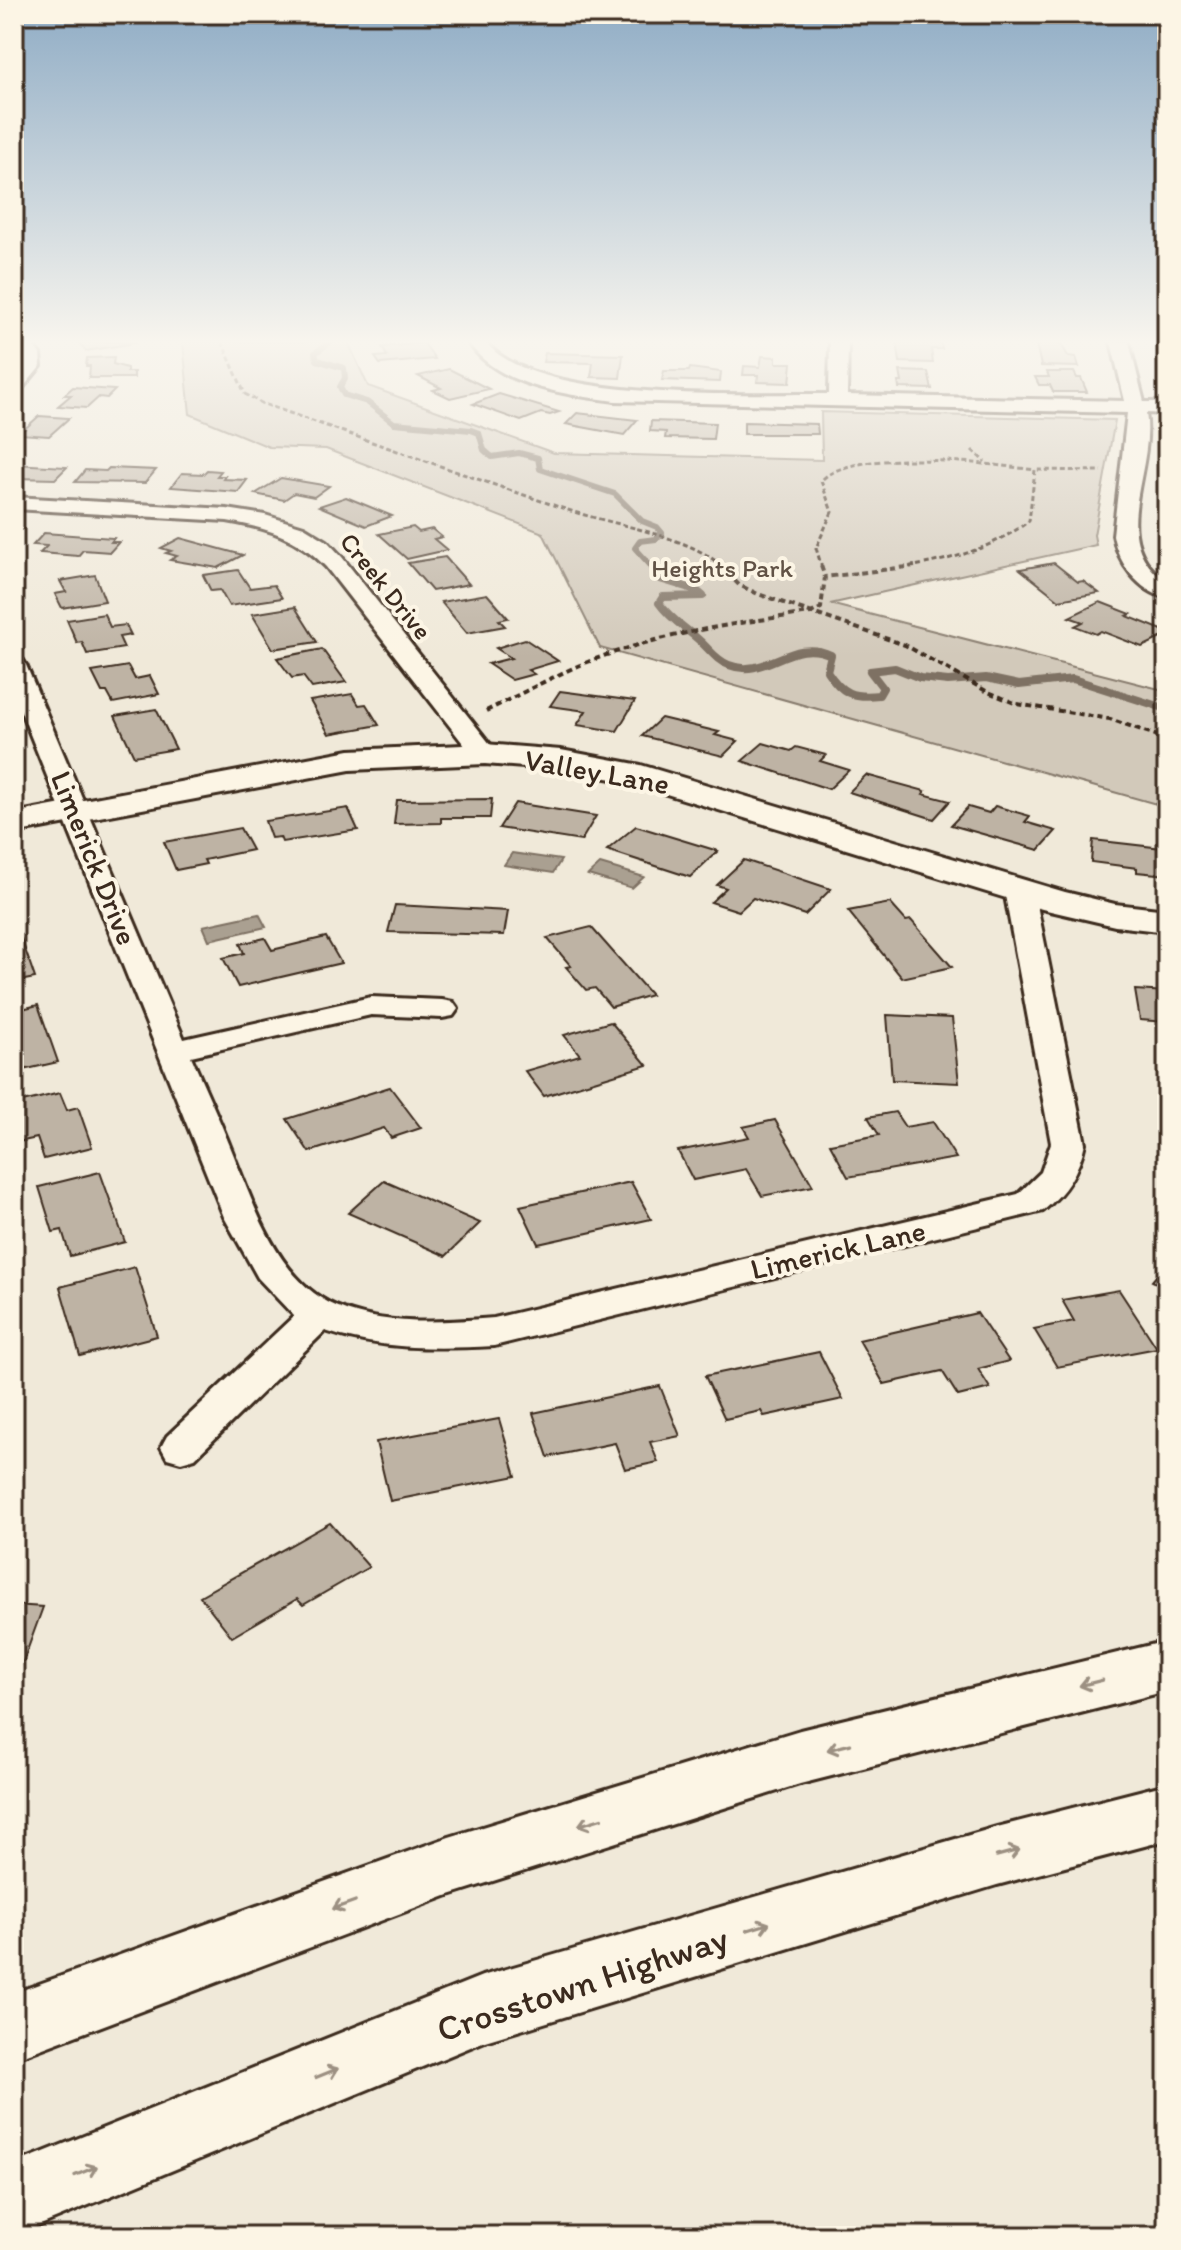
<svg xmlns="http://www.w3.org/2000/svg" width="1181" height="2250" font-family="Itim,sans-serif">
<rect width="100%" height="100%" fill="#f0e9d9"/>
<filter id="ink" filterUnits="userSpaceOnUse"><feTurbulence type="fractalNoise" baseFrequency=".0125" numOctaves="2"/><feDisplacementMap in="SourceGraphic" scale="16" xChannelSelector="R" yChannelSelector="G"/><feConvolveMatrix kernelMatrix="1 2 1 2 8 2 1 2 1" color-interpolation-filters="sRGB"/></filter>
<g filter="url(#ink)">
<!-- green -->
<path fill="#d2c9ba" stroke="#867a6c" stroke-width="2" d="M183,342H348L368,386L554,453L822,460L821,412L1115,420L1094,535L1096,545L830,604L1167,691V807L600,648L543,533L326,449L269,447L190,414Z"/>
<!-- water -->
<g fill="#aaa091" stroke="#7e7163" stroke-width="2">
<path d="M512,853L561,860L553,873L504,865Z"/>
<path d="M600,864L644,877L632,888L588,875Z"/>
<path d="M259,914L266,927L209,940L203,926Z"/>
</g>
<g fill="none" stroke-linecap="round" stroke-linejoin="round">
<!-- stream-far1 -->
<path stroke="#7e7163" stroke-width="6" d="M330,342L315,353L317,360L344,368L345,378L340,387L344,395L367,402L394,423L471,430L479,433L484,450L492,457L519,453L538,458L540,469L615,494L642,521L657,527L662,533L656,539L640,541L635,548L653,568"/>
<!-- stream -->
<g stroke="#7e7163" stroke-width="8">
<path d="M652,566L660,579L696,590L703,596L663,597L659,603C671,620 686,628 700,641C710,650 717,661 729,665C766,680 791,636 831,655L827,671C842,694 852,698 879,695L883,688L870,671L895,668L920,678L948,681L986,678L1019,685L1073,679L1167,709"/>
<path d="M1167,724L1164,726L1167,729"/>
</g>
</g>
<!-- building -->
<g fill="#beb3a4" stroke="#3b2a1e" stroke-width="2">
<path d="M78,342H132L134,343L86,351Z"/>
<path d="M897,342L941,343L942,349H931L933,363L900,362Z"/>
<path d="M424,343L435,359L380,364L375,357L387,356L382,347Z"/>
<path d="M1036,343L1061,344L1068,356L1076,357L1079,367L1041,366Z"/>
<path d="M545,353L623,355L620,378L591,377L593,363L543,362Z"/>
<path d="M762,356L776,357V363H792L790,383L757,382L758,375H743L744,366L760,367Z"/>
<path d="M114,357L113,364L127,368V372H134V378H89L90,366H86L87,358Z"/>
<path d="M690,368L721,372L720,382L662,380L664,371H689Z"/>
<path d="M449,369L489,389L450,398L433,390L441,388L418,376Z"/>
<path d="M900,371L928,372L932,389L899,388L898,382H902Z"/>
<path d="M1047,372H1074L1077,378H1081L1087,392H1053L1050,385H1039L1035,377H1049Z"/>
<path d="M73,387L115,390L107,398L99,397L87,408L58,406L71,395H64Z"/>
<path d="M499,394L559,412L550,415L541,413L521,421L473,404Z"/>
<path d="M577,413L637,420L624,435L566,424Z"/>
<path d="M39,416L69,418L49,436L19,434Z"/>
<path d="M651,421L715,423L713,439L665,438L666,432L650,431Z"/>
<path d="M744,422L817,424L818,434H744Z"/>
<path d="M14,464L67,467L55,479L15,478Z"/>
<path d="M109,468L156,470L145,483L75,482L85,470L106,471Z"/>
<path d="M207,470L221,471L217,476H225L223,479L247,480L238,492L171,487L182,473L203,474Z"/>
<path d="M281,478L329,486L314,497L294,493L284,500L255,494Z"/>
<path d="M346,497L392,516L366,526L319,506Z"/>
<path d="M413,527L419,532L432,529L442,537L434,539L447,550L407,559L379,534Z"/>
<path d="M44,533L114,538L111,542H119L110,552L83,550L78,556L40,553L47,546L33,545Z"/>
<path d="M180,538L243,555L218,568L170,560L177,556L166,553L171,551L161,548Z"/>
<path d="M445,557L469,584L432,591L408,563Z"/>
<path d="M1054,563L1078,582L1083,581L1099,593L1059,600L1020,569Z"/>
<path d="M238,570L250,588L274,585L282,598L229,606L220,590L211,591L203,575Z"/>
<path d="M95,575L105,601L62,608L55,594L66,592L60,581Z"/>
<path d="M487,594L508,618L499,620L505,626L467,633L441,602Z"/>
<path d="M1100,602L1131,614L1127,616L1167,632V635L1142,647L1101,631L1096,634L1075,626L1083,622L1069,617Z"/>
<path d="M295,607L317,642L273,649L252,614Z"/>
<path d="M104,614L110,627L126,625L131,635L119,637L124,648L87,654L82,642L77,643L67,620Z"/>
<path d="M525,639L558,661L528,670L534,674L512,680L488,664L511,658L496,648Z"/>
<path d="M322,649L346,682L312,688L303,676L292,678L277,658Z"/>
<path d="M128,666L135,679L150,676L159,694L113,703L107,692H102L92,672Z"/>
<path d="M560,691L635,701L617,731L577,725L586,711L550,706Z"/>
<path d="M352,694L359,705L366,704L379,725L329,734L310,701Z"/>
<path d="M156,709L176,749L134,756L115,716Z"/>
<path d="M661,718L719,732L715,735L738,741L723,756L642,736Z"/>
<path d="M763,743L791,751L796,747L826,755L820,761L849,770L829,789L742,761Z"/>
<path d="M866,775L925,791L923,794L950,801L934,819L849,792Z"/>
<path d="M492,799L490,818H441V823L394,824L397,800Z"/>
<path d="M515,803L596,816L581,841L499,828Z"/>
<path d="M995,806L1030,816L1025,822L1056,831L1039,850L951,825L968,807L989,813Z"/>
<path d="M348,808L358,830L282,842L280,837L271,838L265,821Z"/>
<path d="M636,826L718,851L690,877L607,850Z"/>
<path d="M240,828L252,850L204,860L206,864L176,870L164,842Z"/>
<path d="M1093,840L1162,848V854H1167V875L1137,872V868L1091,862Z"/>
<path d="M744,860L831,889L805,915L753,898L739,911L711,902L726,888L717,885Z"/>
<path d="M890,903L906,921L911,920L952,967L902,978L848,911Z"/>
<path d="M395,905L508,911L504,935L388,932Z"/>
<path d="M591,927L651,995L611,1007L595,988L586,990L566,967L571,966L547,938Z"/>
<path d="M19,932L35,978L14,982V933Z"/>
<path d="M326,937L341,963L238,987L223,958L244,953L240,944L265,938L272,950Z"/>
<path d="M1135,990L1167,992V1022L1140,1020Z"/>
<path d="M38,1005L58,1062L14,1072V1011Z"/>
<path d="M887,1015L952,1018L959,1083L892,1080Z"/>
<path d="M611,1022L647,1065L544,1096L525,1071L580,1055L564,1035Z"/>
<path d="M390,1087L421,1128L391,1138L384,1128L309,1152L287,1119Z"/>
<path d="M60,1093L67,1110L78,1107L92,1147L44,1159L37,1138L14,1143V1104Z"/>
<path d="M895,1112L905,1127L933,1122L956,1158L848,1177L830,1144L879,1135L868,1117Z"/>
<path d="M775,1120L813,1186L762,1196L746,1169L693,1180L678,1151L749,1137L743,1127Z"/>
<path d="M100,1172L125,1242L70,1256L62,1230L53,1232L39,1187Z"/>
<path d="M384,1181L480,1223L446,1256L348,1213Z"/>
<path d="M631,1182L651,1219L538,1244L520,1206Z"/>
<path d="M1167,1263V1288L1152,1281Z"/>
<path d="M135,1267L157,1336L80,1356L60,1287Z"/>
<path d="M1119,1290L1157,1348L1057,1367L1034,1329L1074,1321L1062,1300Z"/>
<path d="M977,1313L1009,1361L978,1369L990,1388L958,1396L942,1371L884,1384L859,1340Z"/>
<path d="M819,1352L843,1399L764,1416L761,1411L725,1419L705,1376Z"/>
<path d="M660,1386L680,1436L650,1442L658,1462L625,1469L615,1443L548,1457L533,1413Z"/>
<path d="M499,1419L516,1476L390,1501L376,1442Z"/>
<path d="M330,1523L369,1567L303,1605L297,1599L232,1637L200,1596Z"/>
<path d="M14,1605L43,1607L16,1681H14Z"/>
</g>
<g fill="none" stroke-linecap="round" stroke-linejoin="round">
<defs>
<g id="minor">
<path d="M14,342H30L40,354L41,366L21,390L14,392V375L23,365L22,355Z"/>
<path d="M468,342H486C532,404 753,393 829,394L830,342H848L847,395L1125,401L1111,342H1129L1144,402H1167V414L1146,413C1156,472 1104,539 1167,582V598C1138,591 1118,563 1113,535L1127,413L615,401C564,394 499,387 468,342Z"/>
<path d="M14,497L227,509L265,515L304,527L327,541L342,557L498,754L494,760H476L326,567C298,537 267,528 227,521L14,509Z"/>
<path d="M14,658L23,660L26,665L184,1039L371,997L442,1000L453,1002L458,1009L453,1016L442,1018L371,1015L191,1056C204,1086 218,1116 230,1146C253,1202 276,1280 336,1306C385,1327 443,1322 494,1318L1018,1194L1041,1172L1051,1143L1004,890L1009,884L1019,881L1029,884L1034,890L1085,1143C1079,1172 1065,1193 1043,1211L494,1346C436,1349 381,1350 325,1331L195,1458L181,1462L167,1458L161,1447L167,1436L294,1316L258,1278L224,1217L14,694Z"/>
</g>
<path id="tertiary" d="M485,744L561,750L641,765L1065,892L1115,904L1167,910V932L1115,926L1042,909L624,781L561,770L485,764L350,770L14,833V813L350,750Z"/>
<g id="motorway">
<path d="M1167,1641V1691L800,1784L449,1895L14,2059V1993L449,1837L800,1730Z"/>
<path d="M1167,1784V1840L997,1885L485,2041L14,2236V2164L482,1976L997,1827Z"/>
</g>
</defs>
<!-- minor casing -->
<use href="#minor" stroke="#3b2a1e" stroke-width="6"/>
<!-- tertiary casing -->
<use href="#tertiary" stroke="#3b2a1e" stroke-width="6"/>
<!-- motorway casing -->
<use href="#motorway" stroke="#3b2a1e" stroke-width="6"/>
<!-- path-far1 -->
<g stroke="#3b2a1e" stroke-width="3" stroke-dasharray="5 3" stroke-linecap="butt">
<path d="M222,342L245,394L261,403C364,439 467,476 571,511C611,524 695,537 723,568"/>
<path d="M972,450L985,462"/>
<path d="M822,568L816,548L832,512L821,481C851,446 991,464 1035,470"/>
<path d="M901,568C948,561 990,550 1029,521L1035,470L1102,471"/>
</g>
<!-- path -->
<g stroke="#3b2a1e" stroke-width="4" stroke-dasharray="6 4" stroke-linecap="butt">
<path d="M721,566L739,585L758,594L905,645L986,691L1017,704L1110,719L1167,739"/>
<path d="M821,566L825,577"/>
<path d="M486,711C519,695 551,677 585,663C658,634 734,623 811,613L821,608L825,577L915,566"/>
</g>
<!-- minor -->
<use href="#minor" fill="#fcf5e5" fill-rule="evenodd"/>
<!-- tertiary -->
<use href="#tertiary" fill="#fcf5e5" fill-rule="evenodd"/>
<!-- motorway -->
<use href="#motorway" fill="#fcf5e5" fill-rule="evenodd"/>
</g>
<!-- one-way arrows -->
<defs><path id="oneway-shaft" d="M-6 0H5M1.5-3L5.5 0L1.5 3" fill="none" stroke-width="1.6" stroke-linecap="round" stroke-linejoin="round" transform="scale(2)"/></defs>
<g stroke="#9c9082">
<use href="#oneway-shaft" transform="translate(1091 1683) rotate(166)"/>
<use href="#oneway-shaft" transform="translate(839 1747) rotate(166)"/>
<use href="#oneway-shaft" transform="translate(590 1822) rotate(163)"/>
<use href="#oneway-shaft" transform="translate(1008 1853) rotate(-15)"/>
<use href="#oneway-shaft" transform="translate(344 1905) rotate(160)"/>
<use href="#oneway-shaft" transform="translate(758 1927) rotate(-17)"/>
<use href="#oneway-shaft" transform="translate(327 2073) rotate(-22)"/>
<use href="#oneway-shaft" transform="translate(86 2171) rotate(-22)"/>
</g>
</g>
<!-- sky -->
<linearGradient id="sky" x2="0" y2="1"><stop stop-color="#8facc5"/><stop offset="0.52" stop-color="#f8f5ee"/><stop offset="1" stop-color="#f8f5ee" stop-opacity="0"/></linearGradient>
<rect width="1181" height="657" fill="url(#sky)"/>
<g text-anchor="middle" stroke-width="8" stroke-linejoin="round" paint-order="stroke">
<!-- far-park labels -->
<g font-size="26" fill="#615245" stroke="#fcf5e5">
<text x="722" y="577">Heights Park</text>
</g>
<!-- far-street labels -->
<g font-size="26" fill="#3b2a1e" stroke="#fcf5e5">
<text transform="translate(386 586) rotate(51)" y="9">Creek Drive</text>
</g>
<!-- street labels -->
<g font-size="30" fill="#3b2a1e" stroke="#fcf5e5">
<text transform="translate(597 772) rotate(10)" y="10">Valley Lane</text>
<text transform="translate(94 858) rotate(68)" y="10">Limerick Drive</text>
<text transform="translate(838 1250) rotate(-13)" y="10">Limerick Lane</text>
</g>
<!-- near-street labels -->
<g font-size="36" fill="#3b2a1e" stroke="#fcf5e5">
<text transform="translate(582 1983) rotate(-18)" y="13">Crosstown Highway</text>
</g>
</g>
<!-- margin -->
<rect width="1181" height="2250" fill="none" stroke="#fcf5e5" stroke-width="48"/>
<rect x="24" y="24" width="1133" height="2202" fill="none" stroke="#3b2a1e" stroke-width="3" filter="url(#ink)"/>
</svg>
